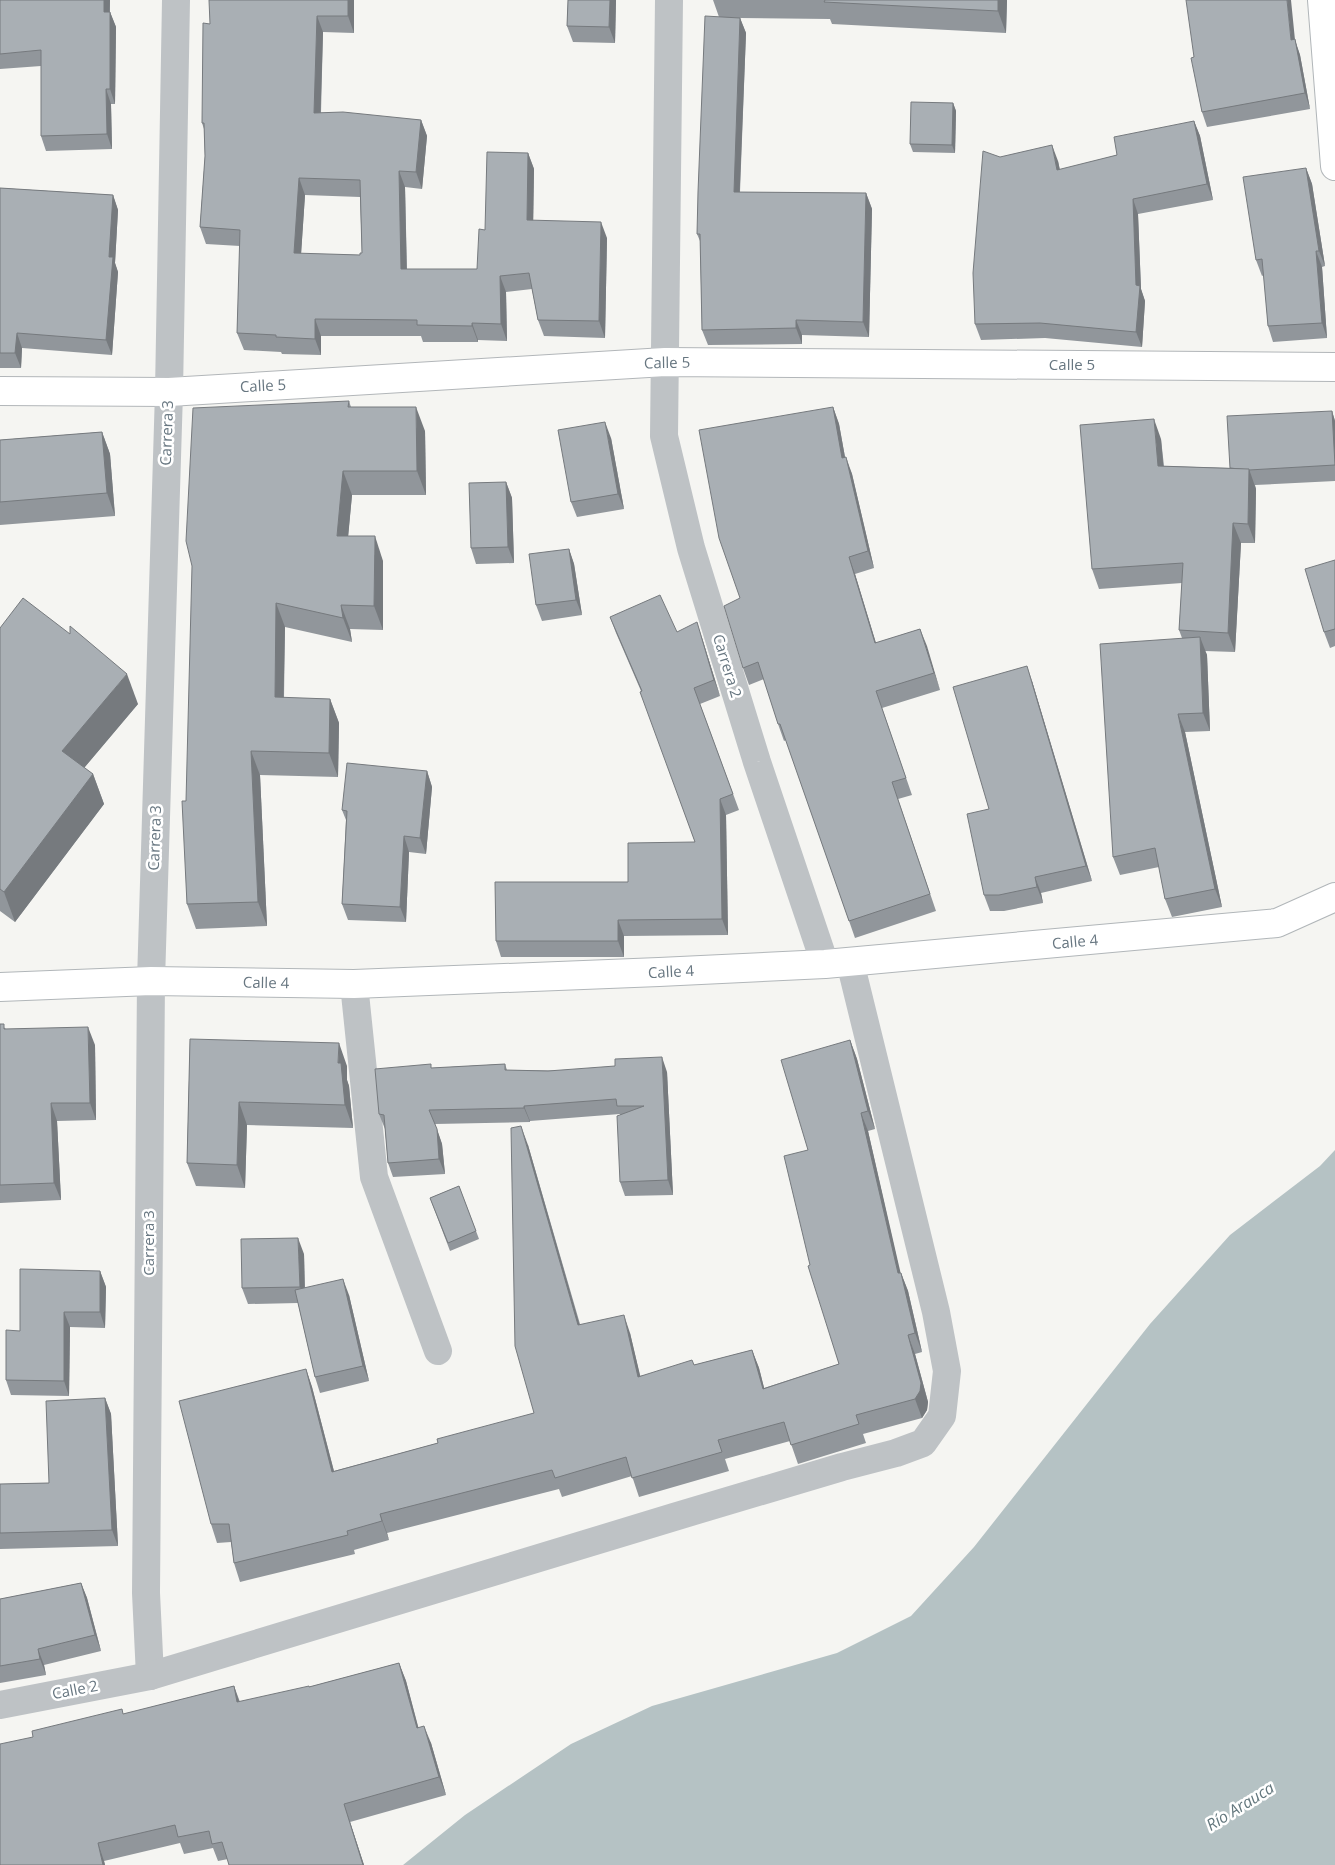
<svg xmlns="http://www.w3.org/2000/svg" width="1335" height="1865" font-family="'Open Sans',sans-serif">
<rect width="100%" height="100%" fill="#f5f5f2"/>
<!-- water -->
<path fill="#b5c2c4" d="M1335,1150V1865H403L465,1815L571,1744L652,1706L837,1653L911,1616L974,1547L1150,1324L1230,1235L1320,1166Z"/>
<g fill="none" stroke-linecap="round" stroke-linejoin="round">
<defs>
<g id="secondary">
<path d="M1322,0L1335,166"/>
<path d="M0,987L151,981L354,984L659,972L825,964L1277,923L1335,897"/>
</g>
<path id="primary" d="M0,391L169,392L665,362L1335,367"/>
</defs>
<!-- secondary casing -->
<use href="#secondary" stroke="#b1b6b9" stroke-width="30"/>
<!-- primary casing -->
<use href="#primary" stroke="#b2b6b9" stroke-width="30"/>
<!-- street -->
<g stroke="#bec2c5" stroke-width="28">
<path d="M669,0L664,436L691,548L757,762L825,964"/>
<path d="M354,984L374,1177L438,1351"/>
<path d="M150,1676L146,1593L151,981L169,392L176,0"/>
<path d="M0,1705L150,1676L674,1517L842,1467L896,1453L923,1443L942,1416L947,1371L936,1312L850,962"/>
</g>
<!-- secondary -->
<use href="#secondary" stroke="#fff" stroke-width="28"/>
<!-- primary -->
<use href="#primary" stroke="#fff" stroke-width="28"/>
</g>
<!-- wall -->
<g fill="#91969b" fill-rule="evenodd">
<path d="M0,0H110V12L116,27L115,104H111L112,149L46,151L41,136V66L0,69Z"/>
<path d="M354,0V33L323,32L321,113L421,120L427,136L422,189L405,187L407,269H477L485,230L528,153L534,169L533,221L607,238L605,338L544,336L538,320L532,289L506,292L507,341L478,340V342H423L421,336H321V355L282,354L281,352L244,350L237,333L240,246L206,244L200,227L205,156L204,129L202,123L210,24ZM305,195L360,197L362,253L360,255L301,254Z"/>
<path d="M568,0H616L615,43L573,42L567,26Z"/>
<path d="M713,0H1007L1006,33L832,24L830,19L740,18L746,33L740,192L866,193L872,209L869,337L802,335V344L708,345L702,330L700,241L697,234L719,17Z"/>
<path d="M1295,40L1300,55L1310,109L1207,127L1202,112L1194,57Z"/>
<path d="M953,103L956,111L955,153L913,152L910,144Z"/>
<path d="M1194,121L1200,136L1213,200L1138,214L1141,289L1145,301L1142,347L1045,338L981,340L975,324L1000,157L1058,161L1060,170L1117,155Z"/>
<path d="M1306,168L1312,184L1325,266L1322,267L1327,338L1273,342L1268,326L1264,275L1262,276L1256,260Z"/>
<path d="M0,188L113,195L118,210L115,263L118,272L112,355L22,348L21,368H0Z"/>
<path d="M349,401L351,407L425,431L426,495H352L348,536L383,561V630L350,629L352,642L285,627L284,698L330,699L339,723L338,777L260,775L267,926L196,929L187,904L186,801Z"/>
<path d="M833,407L839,424L845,457L852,474L874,568L855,574L876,643L920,629L940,690L882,708L912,795L898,799L936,911L855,938L786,740L784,741L778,724L764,679L749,685L743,668L740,598Z"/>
<path d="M1332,411L1335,421V481L1255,485L1256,489L1255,543H1241L1235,652L1205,651L1207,655L1210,731L1185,732L1222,907L1172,917L1165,899L1159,867L1120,875L1113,857L1182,638L1179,630L1182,583L1099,589L1092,569L1161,439L1164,466L1230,468Z"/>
<path d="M102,432L110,454L115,516L0,525V440Z"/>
<path d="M611,438L624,509L577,517L571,502Z"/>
<path d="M506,482L512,498L514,563L476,564L471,548Z"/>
<path d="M569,549L574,564L582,615L542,621L536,605Z"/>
<path d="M1335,560V646L1330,648L1324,632Z"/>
<path d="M610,617L702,638L720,696L700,704L739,810L726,815L728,935L624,936V957H501L496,941L628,882L695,842L641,691L616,633Z"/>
<path d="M0,628L138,704L84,768L93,774L104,804L15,922L0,911Z"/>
<path d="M1032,681L1092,881L1041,893L1043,903L1004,911H990L984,895L989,809Z"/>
<path d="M427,771L432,787L426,854L409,852L406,922L348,920L342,904L346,820L342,810Z"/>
<path d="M0,1024L6,1029L95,1045L96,1120L57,1121L61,1200L0,1203Z"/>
<path d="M190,1039L347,1066V1080L349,1086L353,1128L247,1125L245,1188L196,1186L187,1163Z"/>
<path d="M850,1040L857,1059L875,1129L868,1131L900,1273H901L908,1291L922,1352L915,1354L928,1402L927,1410L922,1418L863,1434L866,1443L798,1464L790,1441L725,1459L729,1471L639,1497L632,1476L562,1497L559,1489L387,1533L389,1540L354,1550L355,1554L240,1582L234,1563L231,1542L217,1543L211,1524L306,1369L312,1387L334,1471L438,1443L534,1413L528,1145L580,1324L630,1333L640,1376L694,1365L752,1350L759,1368L764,1388L839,1364L810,1265L808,1150Z"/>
<path d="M505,1064L507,1070L667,1072L673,1195L625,1196L620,1182V1114L530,1121V1122L435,1124L442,1144L445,1174L393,1177L388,1163L385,1129L379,1114L432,1068Z"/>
<path d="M459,1186L479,1239L450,1251L430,1198Z"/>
<path d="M304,1254L305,1288L349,1295L369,1381L320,1393L315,1377L298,1303L248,1304L242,1288Z"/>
<path d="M100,1271L106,1287L105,1328L70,1327L69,1396L11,1395L6,1380L20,1331Z"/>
<path d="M105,1398L111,1414L118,1546L0,1549V1484L49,1483Z"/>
<path d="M81,1583L87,1598L101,1651L44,1665L46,1675L0,1683V1599Z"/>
<path d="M399,1663L406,1681L418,1727L431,1743L446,1795L350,1822L364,1865H229L228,1859L218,1861L213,1848L184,1854L180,1843L104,1861L105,1865H0L33,1737L234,1686L240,1702L309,1687Z"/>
</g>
<!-- shaded-wall -->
<g fill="#767a7e">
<path d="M104,0H110L109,27L104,12Z"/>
<path d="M348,0H354V33L348,16Z"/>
<path d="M610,0H616L615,43L609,27Z"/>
<path d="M998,0H1007L1006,33L998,11Z"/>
<path d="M1287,0H1291L1295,40L1300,55L1310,109L1305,93L1291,40Z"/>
<path d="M110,12L116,27L115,104L110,89Z"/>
<path d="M317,16L323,32L320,129L314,113Z"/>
<path d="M740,18L746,33L739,208L734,192Z"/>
<path d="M106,89L111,104L112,149L107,134Z"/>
<path d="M953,103L956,111L955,153L952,145Z"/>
<path d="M421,120L427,136L422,189L416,172Z"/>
<path d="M1194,121L1200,136L1213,200L1207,184Z"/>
<path d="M1052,145L1058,161L1063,186L1057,170Z"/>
<path d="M528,153L534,169L533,237L527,220Z"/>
<path d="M1306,168L1312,184L1325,266L1319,251Z"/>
<path d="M399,171L405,187L407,285L401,269Z"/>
<path d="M299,178L305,195L300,270L294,253Z"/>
<path d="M866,193L872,209L869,337L863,322Z"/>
<path d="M113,195L118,210L115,263L118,272L112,355L106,340L109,257Z"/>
<path d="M1133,199L1138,214L1141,289L1145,301L1142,347L1136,332Z"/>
<path d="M601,222L607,238L605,338L599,321Z"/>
<path d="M1316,251L1322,267L1327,338L1322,323Z"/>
<path d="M500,276L506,292L507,341L501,324Z"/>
<path d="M315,319L321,336V355L315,339Z"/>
<path d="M796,320L802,335V344L796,328Z"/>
<path d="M472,323L478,340V342L472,326Z"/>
<path d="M17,333L22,348L21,368L15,353Z"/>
<path d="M416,407L425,431L426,495L417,471Z"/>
<path d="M833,407L839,424L848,474L842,458Z"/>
<path d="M1332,411L1335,421V466Z"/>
<path d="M1154,419L1161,439L1165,486L1158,466Z"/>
<path d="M605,422L611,438L624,509L618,494Z"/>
<path d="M102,432L110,454L115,516L107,493Z"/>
<path d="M846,457L852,474L874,568L868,551Z"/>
<path d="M1249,469L1256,489L1255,543L1248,524Z"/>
<path d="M343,471L352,495L346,560L337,536Z"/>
<path d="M506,482L512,498L514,563L508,547Z"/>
<path d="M1233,523L1241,543L1235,652L1228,633Z"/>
<path d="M375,536L383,561V630L374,606Z"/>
<path d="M569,549L574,564L582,615L576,600Z"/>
<path d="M849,557L855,574L881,660L875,643Z"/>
<path d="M276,603L285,627L283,722L275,697Z"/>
<path d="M341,605L350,629L352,642L343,618Z"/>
<path d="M697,622L702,638L720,696L714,680Z"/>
<path d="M920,629L927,646L940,690L934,673Z"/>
<path d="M1200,637L1207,655L1210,731L1203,713Z"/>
<path d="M1027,666L1032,681L1092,881L1086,866Z"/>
<path d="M127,674L138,704L73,781L62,751Z"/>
<path d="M330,699L339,723L338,777L329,753Z"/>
<path d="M1178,714L1185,732L1222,907L1215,889Z"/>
<path d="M251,751L260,775L267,926L258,902Z"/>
<path d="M427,771L432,787L426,854L420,838Z"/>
<path d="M93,774L104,804L15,922L4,892Z"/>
<path d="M720,799L726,815L728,935L722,919Z"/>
<path d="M404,836L409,852L406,922L400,907Z"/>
<path d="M1035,877L1041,893L1043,903L1037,887Z"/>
<path d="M618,920L624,936V957L618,941Z"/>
<path d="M88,1027L95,1045L96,1120L90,1103Z"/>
<path d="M850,1040L857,1059L875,1129L868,1111Z"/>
<path d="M339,1043L347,1066V1080L349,1086L353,1128L345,1105L338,1063Z"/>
<path d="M662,1057L667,1072L673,1195L668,1180Z"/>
<path d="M239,1102L247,1125L245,1188L237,1165Z"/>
<path d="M51,1103L57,1121L61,1200L54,1183Z"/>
<path d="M524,1106L530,1121V1122L524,1108Z"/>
<path d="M861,1113L868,1131L905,1292L898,1273Z"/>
<path d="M521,1126L528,1145L585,1344L578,1325Z"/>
<path d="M437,1129L442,1144L445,1174L439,1159Z"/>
<path d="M298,1238L304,1254L305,1303L300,1287Z"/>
<path d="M100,1271L106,1287L105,1328L100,1312Z"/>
<path d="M901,1273L908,1291L922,1352L915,1333Z"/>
<path d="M343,1279L349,1295L369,1381L363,1366Z"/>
<path d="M64,1312L70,1327L69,1396L64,1381Z"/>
<path d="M624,1315L630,1333L645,1396L638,1377Z"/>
<path d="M908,1335L915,1354L928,1402L927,1410L922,1418L915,1399Z"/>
<path d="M752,1350L759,1368L769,1407L763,1389Z"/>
<path d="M306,1369L312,1387L339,1491L332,1472Z"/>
<path d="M105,1398L111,1414L118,1546L112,1530Z"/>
<path d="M380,1514L387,1533L389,1540L382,1521Z"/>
<path d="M81,1583L87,1598L101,1651L95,1635Z"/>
<path d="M38,1649L44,1665L46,1675L40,1659Z"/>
<path d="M399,1663L406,1681L423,1745L417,1728Z"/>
<path d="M234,1686L240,1704L237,1702Z"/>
<path d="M424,1726L431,1743L446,1795L439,1777Z"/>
<path d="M344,1804L350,1822L364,1865H363Z"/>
<path d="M98,1843L104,1861L105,1865H103Z"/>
</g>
<!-- building -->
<g fill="#a9afb4" stroke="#767a7e" fill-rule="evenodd">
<path d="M0,0H104V12H110V89H106L107,134L41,136V50L0,54Z"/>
<path d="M209,0H348V16H317L314,113L343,112L421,120L416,172L399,171L401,269H477L479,229L485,230L487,152L528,153L527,220L601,222L599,321L538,320L529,273L500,276L501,324L472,323V326L417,325V320L315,319V339L276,337V335L237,333L240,230L200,227L205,156L204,123H202L203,23L210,24ZM299,178L360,180L362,253H360V255L294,253Z"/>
<path d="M568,0H610L609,27L567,26Z"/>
<path d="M825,0H998V11L824,2Z"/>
<path d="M1186,0H1287L1291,40L1295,39L1305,93L1202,112L1191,58L1194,57Z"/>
<path d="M705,16L740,18L734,192L866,193L863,322L796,320V328L702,330L700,234H697L698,192Z"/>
<path d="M911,102L953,103L952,145L910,144Z"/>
<path d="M1194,121L1207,184L1133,199L1136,285L1140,286L1136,332L1040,323L975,324L973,273L983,151L1000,157L1052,145L1057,170L1117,155L1114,137Z"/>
<path d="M1306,168L1319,251H1316L1322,323L1268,326L1262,259L1256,260L1243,177Z"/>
<path d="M0,188L113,195L109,257H113L106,340L17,333L15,353H0Z"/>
<path d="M349,401L348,407H416L417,471H343L337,536H375L374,606L341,605L343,618L276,603L275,697L330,699L329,753L251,751L258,902L187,904L182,801H186L192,566L186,541L193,408Z"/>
<path d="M833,407L842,458L846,457L868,551L849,557L875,643L920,629L934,673L876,691L906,778L892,782L930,894L849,921L780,724H778L758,662L743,668L724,606L740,598L719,538L699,430Z"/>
<path d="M1332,411L1335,465L1249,470L1230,468L1227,416Z"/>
<path d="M1154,419L1158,466L1249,469L1248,524L1233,523L1228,633L1179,630L1183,563L1092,569L1080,425Z"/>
<path d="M605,422L618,494L571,502L558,430Z"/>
<path d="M102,432L107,493L0,502V440Z"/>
<path d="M506,482L508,547L471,548L469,483Z"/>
<path d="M569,549L576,600L536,605L529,554Z"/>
<path d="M1335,560V629L1324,632L1305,569Z"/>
<path d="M660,595L677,632L697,622L714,680L694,688L733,794L720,799L722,919L618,920V941H496L495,882H628V843L695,842L640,692L642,691L610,617Z"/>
<path d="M23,598L70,634V626L127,674L62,751L93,774L4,892L0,889V628Z"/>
<path d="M1200,637L1203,713L1178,714L1215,889L1165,899L1155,848L1113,857L1100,644Z"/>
<path d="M1027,666L1086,866L1035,877L1037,887L999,895H984L967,814L989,809L953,687Z"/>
<path d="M347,763L427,771L420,838L404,836L400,907L342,904L347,811L342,810Z"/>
<path d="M0,1024H4V1029L88,1027L90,1103H51L54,1183L0,1185Z"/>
<path d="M190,1039L339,1043L338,1063H341L345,1105L239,1102L237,1165L187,1163Z"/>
<path d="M850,1040L868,1111L861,1113L898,1273H901L915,1333L908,1335L921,1383L920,1391L915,1399L856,1415L859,1424L791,1445L784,1422L718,1440L722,1452L632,1478L626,1457L555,1478L552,1470L380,1514L382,1521L347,1531L348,1535L234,1563L229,1524H211L179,1401L306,1369L332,1472L438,1443L437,1439L534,1413L515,1346L511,1128L521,1126L578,1325L624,1315L638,1377L692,1360L694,1365L752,1350L763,1389L839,1364L808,1266L810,1265L784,1156L808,1150L781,1060Z"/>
<path d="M662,1057L668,1180L620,1182L617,1116L644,1106H617L616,1099L524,1106V1108L429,1110L437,1129L439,1159L388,1163L384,1115L379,1114L375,1069L431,1064V1068L505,1064V1070L548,1071L615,1066V1059Z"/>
<path d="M459,1186L476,1231L448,1243L430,1198Z"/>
<path d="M298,1238L300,1287L242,1288L241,1239Z"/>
<path d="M20,1269L100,1271V1312H64V1381L6,1380V1330L20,1331Z"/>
<path d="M343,1279L363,1366L315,1377L295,1290Z"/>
<path d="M105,1398L112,1530L0,1533V1484L49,1483L46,1401Z"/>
<path d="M81,1583L95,1635L38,1649L40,1659L0,1666V1599Z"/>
<path d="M399,1663L417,1728L424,1726L439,1777L344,1804L363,1865H229L222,1842L212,1844L209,1831L178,1837L175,1825L98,1843L103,1865H0V1744L33,1737L32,1731L122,1709L123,1714L234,1686L237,1702L309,1686V1687Z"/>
</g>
<g text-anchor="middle" stroke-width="5" stroke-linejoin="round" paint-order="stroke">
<!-- street labels -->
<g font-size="15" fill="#677680" stroke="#fff">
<text transform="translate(667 363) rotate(-1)" y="5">Calle 5</text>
<text x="1072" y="370">Calle 5</text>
<text transform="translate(263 386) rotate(-3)" y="5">Calle 5</text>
<text transform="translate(167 433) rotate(-88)" y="5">Carrera 3</text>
<text transform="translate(727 666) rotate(73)" y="5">Carrera 2</text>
<text transform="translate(155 838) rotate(-88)" y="5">Carrera 3</text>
<text transform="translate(1075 942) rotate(-5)" y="5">Calle 4</text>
<text transform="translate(671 972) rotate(-3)" y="5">Calle 4</text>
<text transform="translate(266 983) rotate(1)" y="5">Calle 4</text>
<text transform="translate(149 1243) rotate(-90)" y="5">Carrera 3</text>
<text transform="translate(75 1690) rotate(-11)" y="5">Calle 2</text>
</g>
<!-- water labels -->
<g font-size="16" font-style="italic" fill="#63777d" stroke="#fff">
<text transform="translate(1240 1806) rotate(-32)" y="6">Río Arauca</text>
</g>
</g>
</svg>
